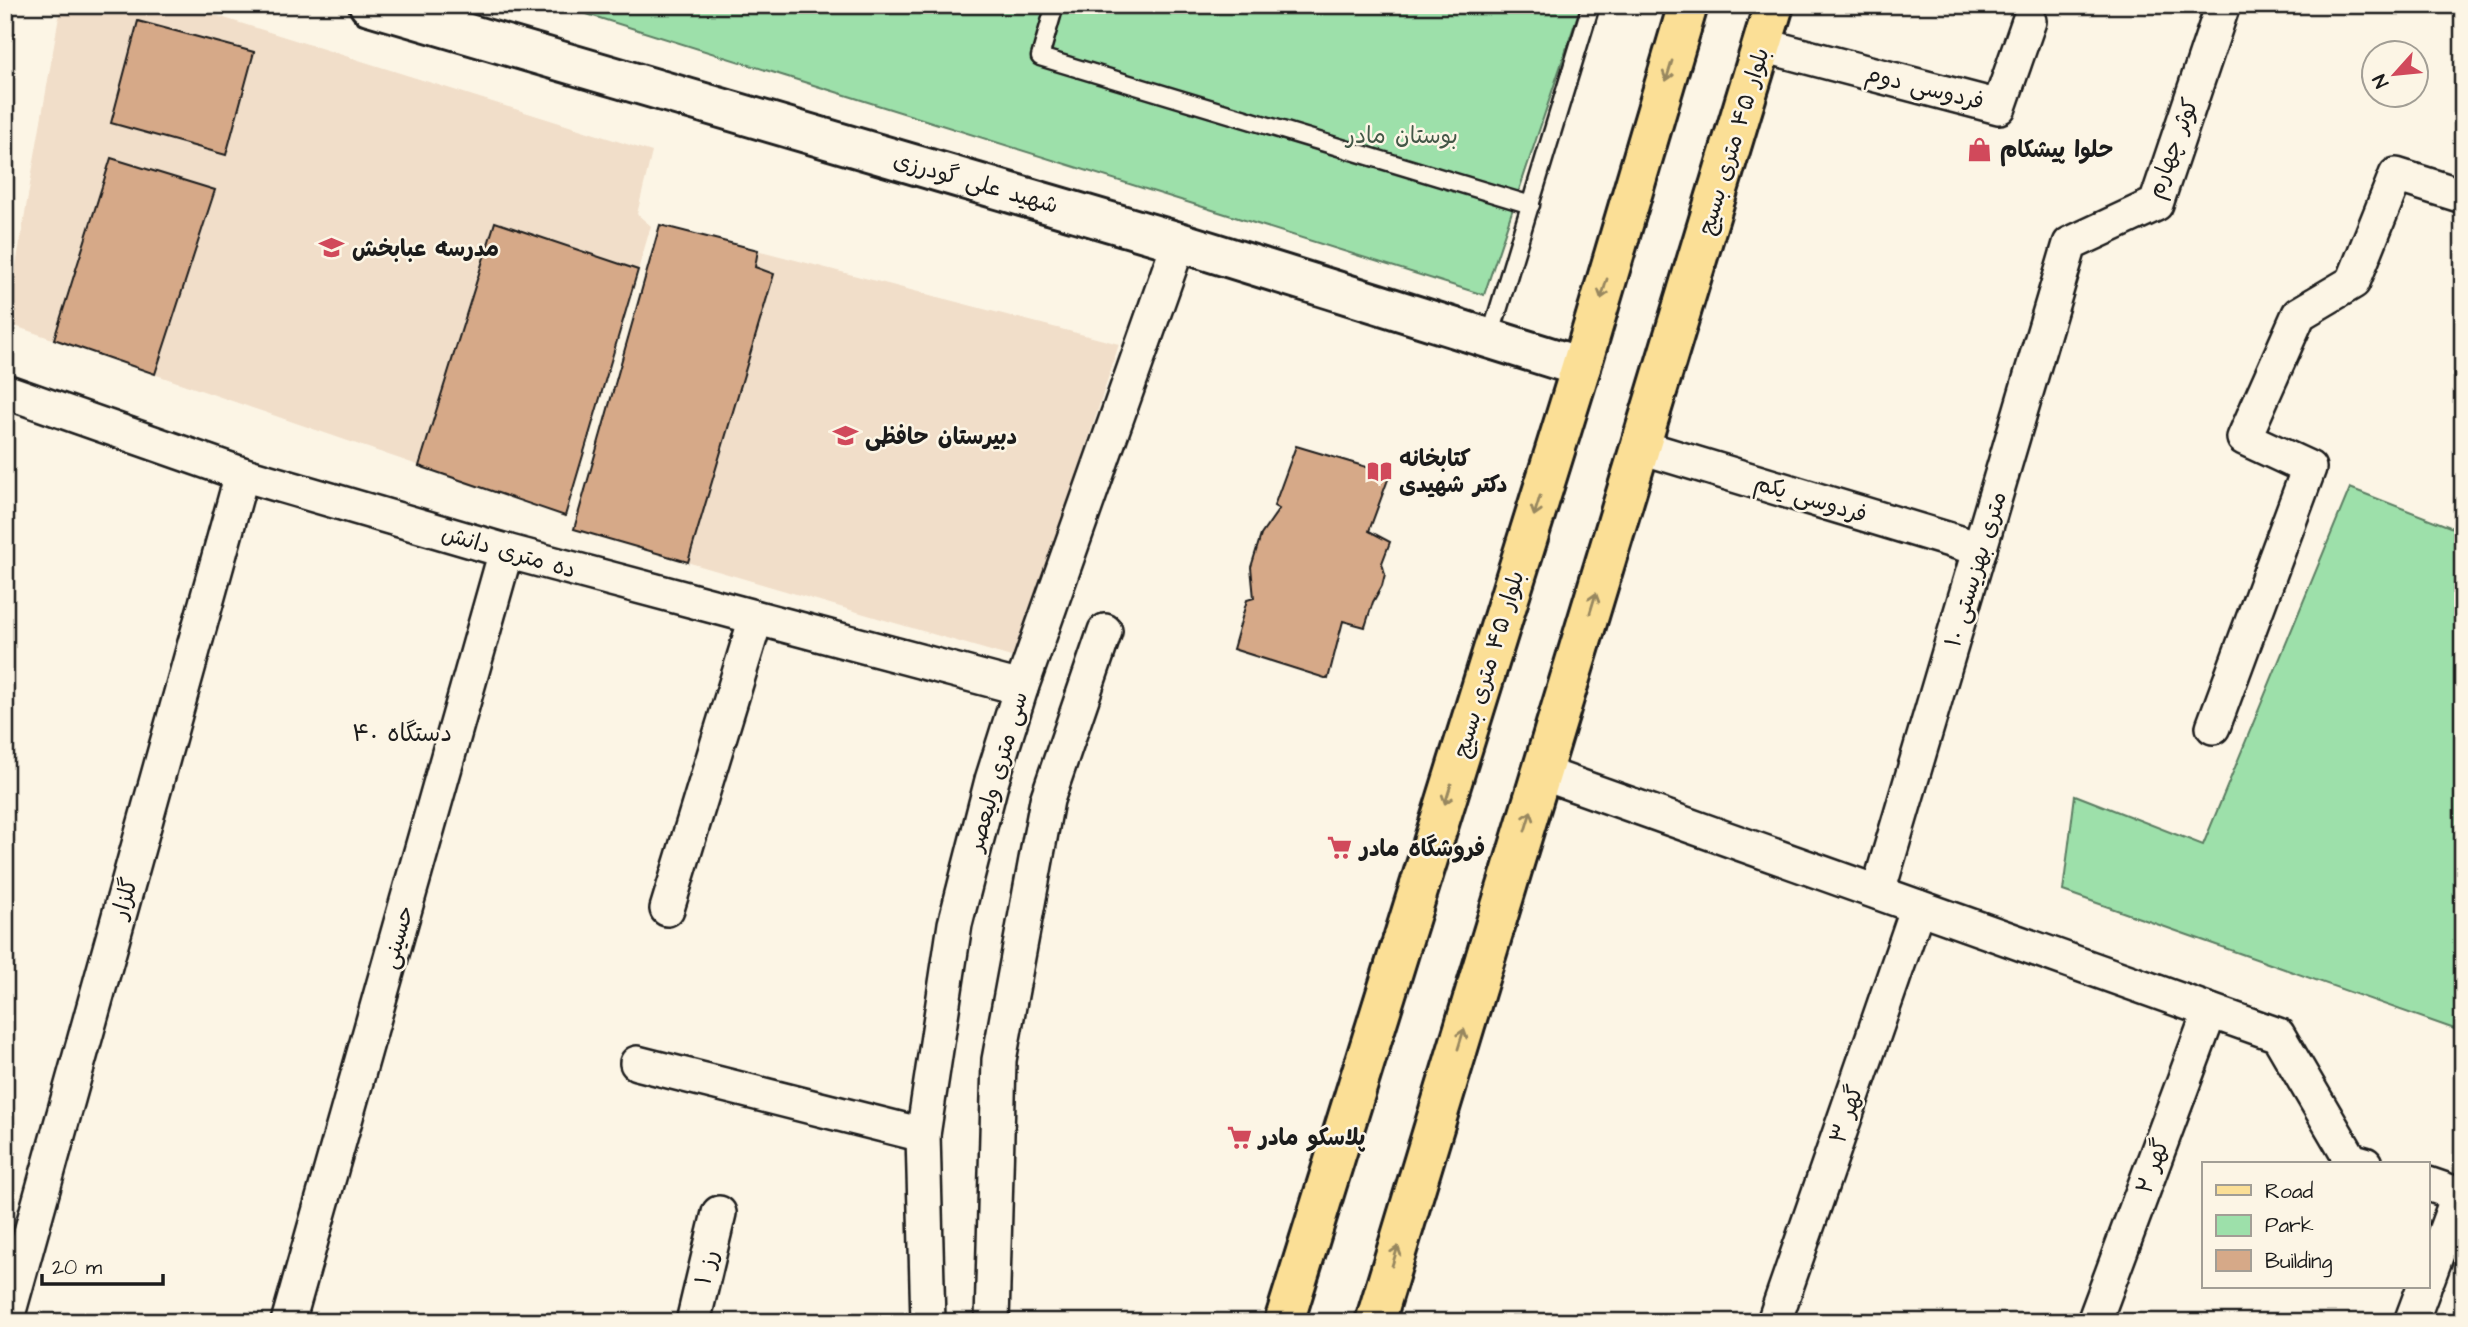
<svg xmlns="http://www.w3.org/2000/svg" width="2468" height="1327" font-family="'Architects Daughter','Playpen Sans Arabic',sans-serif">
<rect width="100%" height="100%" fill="#fcf5e5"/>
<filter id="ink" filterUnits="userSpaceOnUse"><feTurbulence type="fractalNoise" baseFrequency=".0143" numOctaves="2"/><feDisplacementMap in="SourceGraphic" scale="14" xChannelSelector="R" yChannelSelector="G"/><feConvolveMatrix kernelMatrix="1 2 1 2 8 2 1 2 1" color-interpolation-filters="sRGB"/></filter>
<g filter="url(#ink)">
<!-- built -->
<g fill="#f1dec9">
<path d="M61,5H183L652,152L637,214L651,226L565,516L6,323Z"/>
<path d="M660,225L1119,344L1018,659L574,529Z"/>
</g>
<!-- green -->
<g fill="#9de0aa" stroke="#5c7e63" stroke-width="2">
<path d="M558,5H1581L1484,295Z"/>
<path d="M2350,488L2463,532V1032L2063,891L2075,795L2203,845Z"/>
</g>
<!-- building -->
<g fill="#d6a988" stroke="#1c1c1c" stroke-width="2">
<path d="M138,21L254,52L226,155L111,123Z"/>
<path d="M111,158L215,190L155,374L54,339Z"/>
<path d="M495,222L638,270L565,516L419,466Z"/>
<path d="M660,225L758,250L755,267L774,274L688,562L574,529Z"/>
<path d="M1296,446L1390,474L1369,531L1390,542L1382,563L1385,574L1382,586L1373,602L1365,627L1343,621L1328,679L1233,649L1247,600L1254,598L1251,567L1261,535L1279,509L1274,506Z"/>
</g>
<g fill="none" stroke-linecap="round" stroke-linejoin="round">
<defs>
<g id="service">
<path d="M1055,5L1040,57L1531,205"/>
<path d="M1490,337L1591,5"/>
</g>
<g id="minor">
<path d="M1762,45L1999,107L2029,21"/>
<path d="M5,391L242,474L506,551L1021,688"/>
<path d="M1641,447L1980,549"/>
<path d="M2213,727L2309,468L2244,438L2299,314L2353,282L2396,175L2463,196"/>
<path d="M1542,773L2278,1035L2351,1160L2365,1164"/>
<path d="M1878,892L2070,244L2156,204L2223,5"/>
<path d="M667,909L756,618"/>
<path d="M637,1063L923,1135"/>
<path d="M2428,1184L2463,1196"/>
<path d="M2428,1278L2459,1194"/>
<path d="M6,1322L242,474"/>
<path d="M288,1322L506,551"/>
<path d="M693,1322L719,1213"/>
<path d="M928,1322L923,1135L955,924L992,780L1021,688L1179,242"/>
<path d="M992,1322L999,1060L1047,800L1105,631"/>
<path d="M1774,1322L1918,907"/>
<path d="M2094,1322L2210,1011"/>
<path d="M2411,1322L2424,1287"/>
</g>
<path id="tertiary" d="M369,5L1179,242L1581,367"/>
<g id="primary">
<path d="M1284,1322L1581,367L1688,5"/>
<path d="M1375,1322L1774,5"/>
</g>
</defs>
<!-- service casing -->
<use href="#service" stroke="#1c1c1c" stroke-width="21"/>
<!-- minor casing -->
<use href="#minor" stroke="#1c1c1c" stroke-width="38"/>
<!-- tertiary casing -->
<use href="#tertiary" stroke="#1c1c1c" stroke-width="44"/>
<!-- primary casing -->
<use href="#primary" stroke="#1c1c1c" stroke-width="44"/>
<!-- service -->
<use href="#service" stroke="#fcf5e5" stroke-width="16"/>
<!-- minor -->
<use href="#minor" stroke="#fcf5e5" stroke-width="33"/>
<!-- tertiary -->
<use href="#tertiary" stroke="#fcf5e5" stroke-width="38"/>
<!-- primary -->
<use href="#primary" stroke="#fbdf96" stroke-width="38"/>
</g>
<!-- one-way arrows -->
<defs><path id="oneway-shaft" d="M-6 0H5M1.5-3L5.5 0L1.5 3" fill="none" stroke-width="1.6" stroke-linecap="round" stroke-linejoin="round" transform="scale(1.75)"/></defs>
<g stroke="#97875f">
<use href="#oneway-shaft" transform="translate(1669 71) rotate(107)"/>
<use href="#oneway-shaft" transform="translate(1604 289) rotate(107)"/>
<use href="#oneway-shaft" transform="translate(1537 506) rotate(107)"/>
<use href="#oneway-shaft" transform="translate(1593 603) rotate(-73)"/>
<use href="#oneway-shaft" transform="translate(1448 794) rotate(107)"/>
<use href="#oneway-shaft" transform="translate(1528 821) rotate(-73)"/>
<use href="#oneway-shaft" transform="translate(1461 1039) rotate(-73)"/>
<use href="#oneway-shaft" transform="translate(1395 1256) rotate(-73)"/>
</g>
</g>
<!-- icons -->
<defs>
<symbol id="shop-bare" viewBox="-9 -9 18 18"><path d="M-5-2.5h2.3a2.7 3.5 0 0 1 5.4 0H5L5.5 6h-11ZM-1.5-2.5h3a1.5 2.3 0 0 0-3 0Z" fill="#d1495b" stroke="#fcf5e5" stroke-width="2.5" paint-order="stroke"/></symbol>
<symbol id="school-bare" viewBox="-9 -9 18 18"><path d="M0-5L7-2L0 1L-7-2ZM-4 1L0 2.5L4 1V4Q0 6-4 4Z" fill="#d1495b" stroke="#fcf5e5" stroke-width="2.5" paint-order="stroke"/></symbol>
<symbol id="library-bare" viewBox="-9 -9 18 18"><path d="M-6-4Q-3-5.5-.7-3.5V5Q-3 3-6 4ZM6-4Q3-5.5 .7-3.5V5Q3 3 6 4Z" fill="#d1495b" stroke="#fcf5e5" stroke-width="2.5" paint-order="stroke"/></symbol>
<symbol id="supermarket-bare" viewBox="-9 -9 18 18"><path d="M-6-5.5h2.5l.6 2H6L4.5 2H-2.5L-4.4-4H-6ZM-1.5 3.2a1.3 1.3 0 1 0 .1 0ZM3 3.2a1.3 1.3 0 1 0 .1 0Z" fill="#d1495b" stroke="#fcf5e5" stroke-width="2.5" paint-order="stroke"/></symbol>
</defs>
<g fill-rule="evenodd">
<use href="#shop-bare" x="1962" y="132" width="35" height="35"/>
<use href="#school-bare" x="314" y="230" width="35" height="35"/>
<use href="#school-bare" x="828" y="418" width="35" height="35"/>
<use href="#library-bare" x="1362" y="454" width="35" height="35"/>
<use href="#supermarket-bare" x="1322" y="830" width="35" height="35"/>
<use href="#supermarket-bare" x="1222" y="1120" width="35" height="35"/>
</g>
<g text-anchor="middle" stroke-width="5" stroke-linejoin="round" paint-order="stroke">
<!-- street labels -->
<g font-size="23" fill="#1c1c1c" stroke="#fcf5e5">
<text transform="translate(1925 87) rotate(14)" y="8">فردوسی دوم</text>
<text transform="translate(1733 141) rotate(-73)" y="8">بلوار ۴۵ متری بسیج</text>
<text transform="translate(2172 148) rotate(-69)" y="8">کوثر چهارم</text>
<text transform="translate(976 182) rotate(16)" y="8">شهید علی گودرزی</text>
<text transform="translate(1811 498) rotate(17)" y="8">فردوسی یکم</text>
<text transform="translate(509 551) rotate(16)" y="8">ده متری دانش</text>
<text transform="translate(1975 569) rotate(-73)" y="8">۱۰ متری بهزیستی</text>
<text transform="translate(1488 664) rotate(-73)" y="8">بلوار ۴۵ متری بسیج</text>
<text transform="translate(997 771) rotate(-74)" y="8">سی متری ولیعصر</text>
<text transform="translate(124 898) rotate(-74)" y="8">گلزار</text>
<text transform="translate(397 937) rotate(-74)" y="8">حسینی</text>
<text transform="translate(1846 1114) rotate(-71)" y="8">گهر ۳</text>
<text transform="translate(2152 1166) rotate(-70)" y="8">گهر ۲</text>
<text transform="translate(706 1267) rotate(-76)" y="8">رز ۱</text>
</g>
<!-- park labels -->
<g font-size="23" fill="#435747" stroke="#fcf5e5">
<text x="1402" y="143">بوستان مادر</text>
</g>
<!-- poi labels -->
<g font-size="23" font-weight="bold" fill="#1c1c1c" stroke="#fcf5e5" text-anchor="start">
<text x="2000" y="157">حلوا پیشکام</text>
<text x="352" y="256">مدرسه عبابخش</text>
<text x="865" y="444">دبیرستان حافظی</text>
<text x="1399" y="466">کتابخانه<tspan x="1399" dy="26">دکتر شهیدی</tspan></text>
<text x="1360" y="856">فروشگاه مادر</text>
<text x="1259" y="1145">پلاسکو مادر</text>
</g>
<!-- neighbourhood labels -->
<g font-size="24" fill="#1c1c1c" stroke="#fcf5e5">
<text x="402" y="741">۴۰ دستگاه</text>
</g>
</g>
<!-- margin -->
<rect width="2468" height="1327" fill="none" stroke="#fcf5e5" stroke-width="28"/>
<rect x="14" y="14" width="2440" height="1299" fill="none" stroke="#1c1c1c" stroke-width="2.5" filter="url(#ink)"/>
<!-- legend -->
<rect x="2202" y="1162" width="228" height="126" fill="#fcf5e5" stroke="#a29e95" stroke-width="2"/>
<rect x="2216" y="1185" width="35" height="10" fill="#fbdf96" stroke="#a29e95" stroke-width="2"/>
<text x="2265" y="1198" font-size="21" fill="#1c1c1c">Road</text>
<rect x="2216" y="1215" width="35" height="21" fill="#9de0aa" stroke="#a29e95" stroke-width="2"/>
<text x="2265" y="1232" font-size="21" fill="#1c1c1c">Park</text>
<rect x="2216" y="1250" width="35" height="21" fill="#d6a988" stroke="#a29e95" stroke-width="2"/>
<text x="2265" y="1268" font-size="21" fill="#1c1c1c">Building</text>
<!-- north arrow -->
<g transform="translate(2395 74) rotate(243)"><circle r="33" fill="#fcf5e5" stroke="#a29e95" stroke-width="2"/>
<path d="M0-5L12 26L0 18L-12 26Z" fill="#d1495b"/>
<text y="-10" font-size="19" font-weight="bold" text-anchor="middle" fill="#1c1c1c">N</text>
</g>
<!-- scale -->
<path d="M42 1274v10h121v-10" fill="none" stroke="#1c1c1c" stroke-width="3.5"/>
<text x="52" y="1274" font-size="21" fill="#1c1c1c" stroke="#fcf5e5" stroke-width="5" paint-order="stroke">20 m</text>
</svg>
